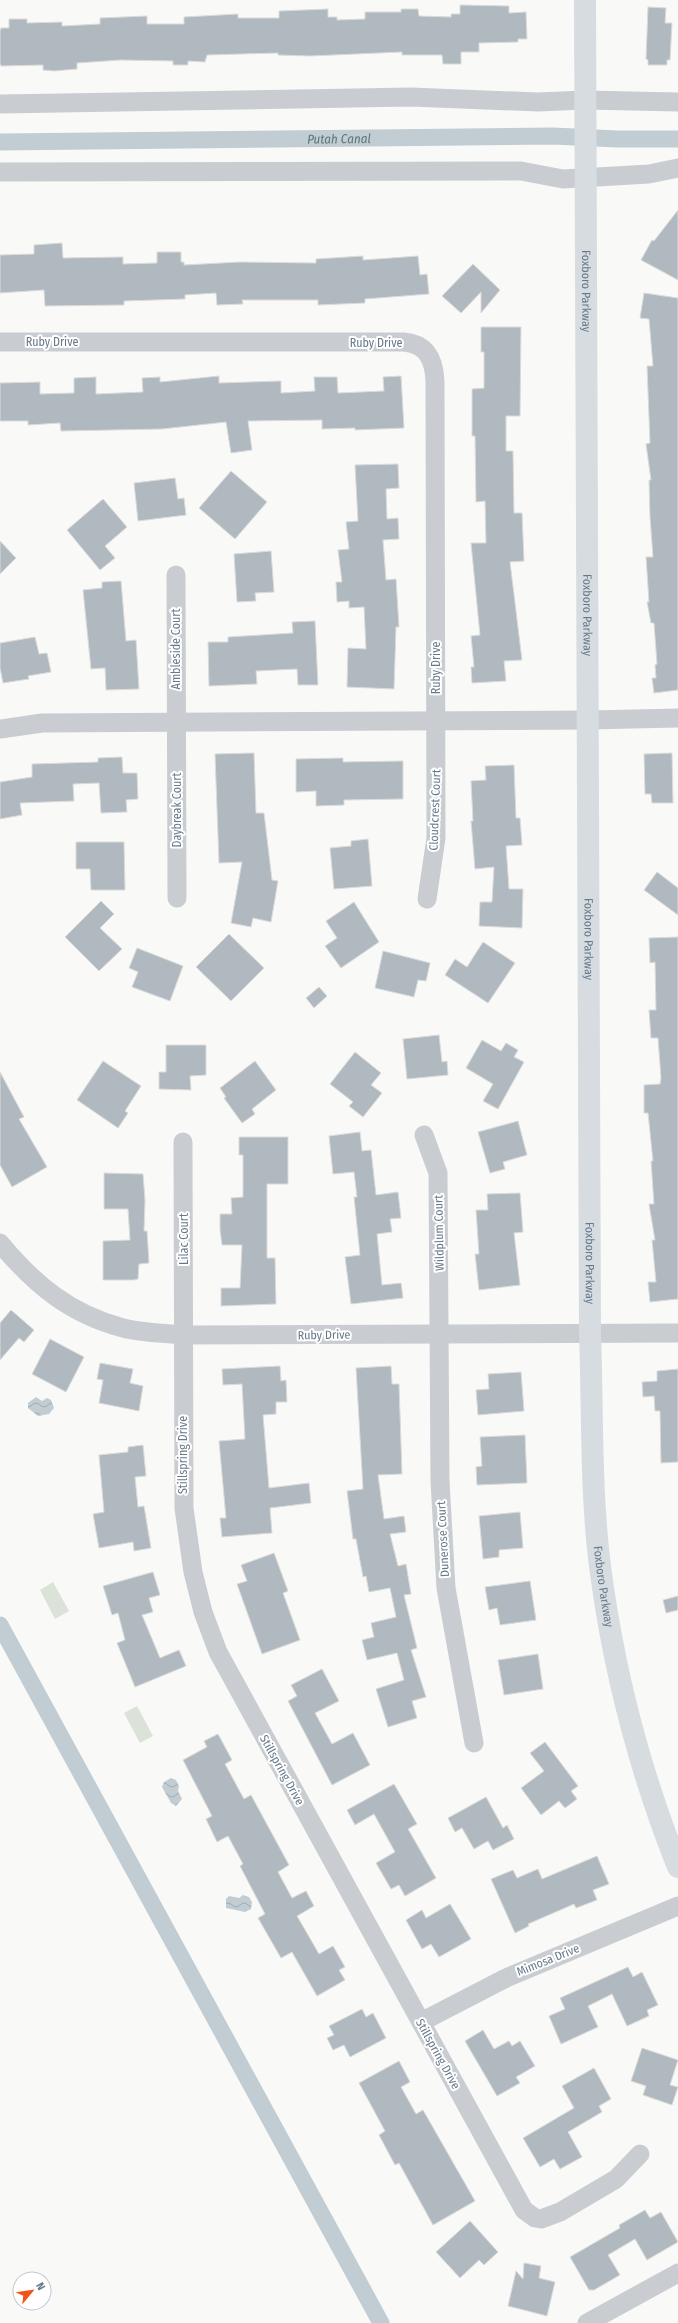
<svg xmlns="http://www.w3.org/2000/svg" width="678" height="2323" font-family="'Fira Sans Condensed',sans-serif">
<defs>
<pattern id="water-waves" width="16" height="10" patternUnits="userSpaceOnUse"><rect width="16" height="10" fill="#c2cdd3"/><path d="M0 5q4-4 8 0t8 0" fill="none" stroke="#a1abb1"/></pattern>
</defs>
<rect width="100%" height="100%" fill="#f9faf7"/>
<!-- green -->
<g fill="#dbe2d7">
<path d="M53,1582L69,1611L55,1619L40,1590Z"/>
<path d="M137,1706L153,1736L140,1743L124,1713Z"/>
</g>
<!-- water -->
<g fill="url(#water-waves)">
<path d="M36,1397L42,1401L47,1398L51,1400L54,1408L49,1414L38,1416L28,1408V1403Z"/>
<path d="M171,1778L176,1780L179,1786L178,1791L182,1799L176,1806L171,1803L162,1787L164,1782Z"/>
<path d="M243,1895L249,1897L252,1902L251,1909L245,1912L226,1908V1899L229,1896L239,1898Z"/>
</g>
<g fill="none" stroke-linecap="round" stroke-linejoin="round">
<!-- canal -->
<g stroke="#c2cdd3" stroke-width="17">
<path id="s1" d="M0,142L553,136L617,139H678"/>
<path d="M0,1625L381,2323"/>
</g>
</g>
<!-- building -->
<g fill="#b0b9c0" stroke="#dbdbd9">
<path d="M460,5L509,6V13L526,12L527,39H518V42L479,43V52H461V64H443L442,55H402V52L310,56L278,55V53L207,55L205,62L188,61V65H173V61L121,60L77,63V69L54,71L43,70V65L1,66L0,63V31L1,28H9V19H27V23L62,22V26L100,24V18L147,16V24H184V17L238,14V18H279V11L328,9V17H337V20L365,19V12H401V9H418L419,16L451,17V14H460Z"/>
<path d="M648,7L666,8L665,23H672L670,60H667V65H648V60L646,59Z"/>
<path d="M678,210V280L641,260L652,240L654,241Z"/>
<path d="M62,243L63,258L123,257V264L157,263V252H181V262H184V265L240,262L316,263V259L363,256V260L418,256L420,275L427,274L429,294L365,299V303L318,305V300H242L243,304L217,305L216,293L185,295V299L124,301V305L45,306L44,290L0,293V255L34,254V245Z"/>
<path d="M473,264L500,290L481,313V292L461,313L442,296Z"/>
<path d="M644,293L678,298V690L654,693L652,678H656L655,665L657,664L654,623H651L647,602H649L646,557H653L650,517L649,480H651L646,444L650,443L647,366H653L649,319L640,318Z"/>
<path d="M481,327H521L520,416H506V451H513L514,513H522L524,561L510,562L522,660L504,661L506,681L472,683L471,667H474L471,636L480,635L471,543H486L485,501L476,502L475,436H472V389L484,388V352H481Z"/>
<path d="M219,376V383L281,381V393L315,391L314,377H337L338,393L384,391L383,377L401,376L404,428L355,430V428L322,429V420L248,421L252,450L231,453L226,422L162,429L61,431L60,423L28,425V421H0V383L40,382V394L74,393V378L96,377V394L143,392L142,378L160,377V382Z"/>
<path d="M398,464L399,488L386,489L387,519L398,518L399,539L383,540L386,580L396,579L399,627H396L394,689L347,687L348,648L366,649L364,607L349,608V601L337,602L336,582H342L338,550L349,549L346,522L358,521L355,465Z"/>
<path d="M231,471L267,502L235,539L199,508Z"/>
<path d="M175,478L178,499L184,498L186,515L138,521L134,483Z"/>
<path d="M103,499L127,527L105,546L115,558L100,570L67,530Z"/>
<path d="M0,541L16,558L0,574Z"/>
<path d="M271,551L274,592L255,593L256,601L237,602L234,554Z"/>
<path d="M121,581L126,641L136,640L139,689L106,690L105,668L91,669L83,590L102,588V582Z"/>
<path d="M315,621L318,685H298L297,669L256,671L257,684L209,686L208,642H228V637L293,633L292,622Z"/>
<path d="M35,637L39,654L47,653L51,672L28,676L29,679L3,683L0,668V643Z"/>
<path d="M254,753L256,813H264L272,880L278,881L271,922L253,918L251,927L231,923L242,862L219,863L215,754Z"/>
<path d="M672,753L673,803H652L651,794H645L644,754Z"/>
<path d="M122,757L123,773H137L138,799L126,800L127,812L101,813L99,783L73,784L74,801L20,803L22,815L0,819V782L32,777V764L98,762V758Z"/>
<path d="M343,758V762L403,761V799L344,800V805L316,806V791L296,792V759Z"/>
<path d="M514,765L516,818H520L522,845L506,846L509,889H523L522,928L479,926L480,902H492L494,867L475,869L471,821H473L471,781L486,780L485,766Z"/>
<path d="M368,839L372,886L334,889L330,848L351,846V841Z"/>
<path d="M76,842H124L125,890H91L90,869H76Z"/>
<path d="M657,872L678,888V915L644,890Z"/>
<path d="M101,901L114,914L100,928L122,949L99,971L65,937Z"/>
<path d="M354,902L379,942L341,968L325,946L337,938L326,921Z"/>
<path d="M229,934L264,968L231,1001L196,967Z"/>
<path d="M678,937V1299L650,1302L648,1282H656L652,1240H655L649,1204H654L651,1161H653L648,1113H644V1085L660,1084L661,1078L658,1038H651L649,1010H656L655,962L650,963L649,938Z"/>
<path d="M483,942L515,963L488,1003L445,975L455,959L467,967Z"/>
<path d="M137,948L183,966L170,1001L132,987L138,972L129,968Z"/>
<path d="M383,951L430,963L426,981L418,980L414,997L375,988Z"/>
<path d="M319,987L327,996L314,1008L306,998Z"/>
<path d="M439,1035L442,1062L447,1061L448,1075L407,1079L403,1039Z"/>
<path d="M482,1040L501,1051L506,1043L518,1050L514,1057L524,1062L498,1109L483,1101L493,1084L466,1068Z"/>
<path d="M166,1045H206V1075L190,1076L191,1090L159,1089V1072H166Z"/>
<path d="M355,1052L381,1073L371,1085L382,1093L363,1117L349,1106L353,1102L330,1084Z"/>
<path d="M103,1061L141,1086L125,1111L128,1113L118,1128L77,1100Z"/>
<path d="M255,1061L276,1090L252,1109L255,1114L242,1123L224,1098L226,1097L220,1088Z"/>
<path d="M0,1072L24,1117L19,1119L47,1167L12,1187L0,1165Z"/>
<path d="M518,1121L527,1155L503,1162L505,1169L490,1173L478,1132Z"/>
<path d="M360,1132L362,1151L371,1150L376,1195L398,1192L401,1218L390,1219L392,1232L377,1234L382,1285L401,1283L403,1298L351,1304L345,1257L360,1255L354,1197H357L354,1172L333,1174L329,1136Z"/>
<path d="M239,1137H288V1184H267V1258H275L276,1304L221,1306V1288H240L242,1245H222L220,1230V1214H232L231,1198L243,1197V1155H239Z"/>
<path d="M104,1173L143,1174L145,1200L144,1231H147L149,1263L139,1264L138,1279L134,1280H103V1241L130,1240L128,1209H104Z"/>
<path d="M520,1193L523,1232L514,1233L520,1285L479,1290L475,1254H479L476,1210H488L487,1194Z"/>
<path d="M11,1310L34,1330L24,1342L19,1338L0,1360V1323Z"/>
<path d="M50,1339L84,1357L66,1392L32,1374Z"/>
<path d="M100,1363L133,1369L130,1383L143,1386L139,1411L99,1403L103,1380L97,1379Z"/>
<path d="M280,1366L281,1381L286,1380L287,1402H276V1414L263,1415L269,1488L309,1483L311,1503L270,1508L272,1533L222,1537L220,1518H226L219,1441L245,1439L242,1384L223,1385L222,1369Z"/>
<path d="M391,1366L392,1384H399L402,1474L378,1475L384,1519L404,1516L406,1532L390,1534L398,1566L406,1564L411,1594L404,1595L417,1648L411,1650L426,1697L412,1701L417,1718L388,1727L376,1689L404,1680L397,1653L367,1660L362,1640L374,1637L371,1623L396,1617L390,1588L369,1592L366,1576L363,1577L356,1539H353L347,1491L363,1489L356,1368Z"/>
<path d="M678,1369V1462L661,1463L660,1411H655L654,1396L643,1397L642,1382L657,1381V1371Z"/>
<path d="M521,1372L524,1411L478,1415L476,1390L489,1389L488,1374Z"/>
<path d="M525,1435L527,1483L477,1485L476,1467L482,1466L480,1437Z"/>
<path d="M143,1445L146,1476L135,1477L138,1507L144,1506L151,1548L134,1551L133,1542L99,1548L93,1514L104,1512L99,1455L128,1452V1447Z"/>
<path d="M520,1512L523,1548L499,1550V1557L483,1559L479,1516Z"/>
<path d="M274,1553L288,1591L283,1593L300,1640L262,1654L237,1584L247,1581L241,1565Z"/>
<path d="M153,1572L160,1595L149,1598L153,1612L142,1615L160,1658L179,1650L186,1666L135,1687L117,1643L125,1640L118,1613L112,1615L103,1586Z"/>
<path d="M530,1581L536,1620L500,1625L497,1608L489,1610L485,1587Z"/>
<path d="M678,1596V1610L666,1613L663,1600Z"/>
<path d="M538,1654L543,1689L504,1695L498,1660Z"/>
<path d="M322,1669L339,1701L315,1713L332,1744L353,1733L370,1765L332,1785L288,1701L297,1696L291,1685Z"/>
<path d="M218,1734L232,1760L225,1764L244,1799L251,1795L289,1865L278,1872L292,1898L306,1891L314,1906L297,1916L319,1954L333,1946L345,1967L339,1970L345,1980L317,1996L292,1952L281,1958L258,1918L265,1914L240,1866L243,1864L228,1836L217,1842L206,1819L212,1816L183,1760L207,1747L204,1741Z"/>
<path d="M545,1742L578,1786L571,1791L577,1799L565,1808L559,1801L541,1815L521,1788L544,1771L530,1753Z"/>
<path d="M394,1784L417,1824L408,1829L436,1878L405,1896L399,1885L391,1889L376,1863L395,1852L374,1814L355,1825L347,1810Z"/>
<path d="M486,1797L503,1828L507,1825L514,1839L493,1850L488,1841L474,1849L462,1828L455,1832L448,1818Z"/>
<path d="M597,1856L609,1884L593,1890L597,1900L576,1908L574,1904L528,1924L529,1926L515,1933L491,1879L513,1870L517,1878L538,1869L542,1879Z"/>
<path d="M450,1904L471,1939L439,1957L431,1944L422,1949L406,1920L422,1910L426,1918Z"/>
<path d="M628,1967L633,1977L642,1972L658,2005L647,2010L649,2016L627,2026L612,1994L588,2006L598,2027L561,2044L549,2016L565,2009L560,1998Z"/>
<path d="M362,2009L366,2017L373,2013L386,2038L350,2057L344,2045L333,2050L327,2038L334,2035L329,2026Z"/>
<path d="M483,2030L494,2049L509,2041L512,2046L520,2041L535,2066L516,2077L520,2083L497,2096L465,2041Z"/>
<path d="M642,2048L678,2060L670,2085L678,2087L672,2105L643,2095L646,2086L631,2081Z"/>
<path d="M399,2061L410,2082L401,2087L416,2114L423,2110L475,2201L433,2225L399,2163L395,2165L379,2135L385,2131L359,2083Z"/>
<path d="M594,2068L611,2099L599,2106L602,2112L568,2132L582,2157L560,2169L554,2159L540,2167L523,2138L574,2108L562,2086Z"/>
<path d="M645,2210L650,2218L661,2212L678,2242L647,2260L635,2239L608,2255L620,2275L594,2290H589L570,2257L620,2228L619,2225Z"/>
<path d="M470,2221L498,2252L484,2265L479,2260L460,2278L436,2252Z"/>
<path d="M524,2263L541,2266L539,2278L555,2282L547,2316L508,2306L516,2271L523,2279Z"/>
</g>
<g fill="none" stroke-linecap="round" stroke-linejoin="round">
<!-- minor -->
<g stroke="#c9cdd1" stroke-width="19">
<path d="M0,104L411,97L538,102L585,100L678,102"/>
<path d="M0,172L521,171L563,179L649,174L678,168"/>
<path d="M0,342H404C427,344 434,360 435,381L436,838L427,899"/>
<path d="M176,575L177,898"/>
<path d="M0,729L42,723L589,720L678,718"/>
<path d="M424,1135L438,1173L440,1481L446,1588L474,1743"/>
<path d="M183,1142L184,1508L193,1572L203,1612L218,1652L524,2210L535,2218L541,2219L560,2212L616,2179L640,2154"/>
<path d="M0,1243C35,1285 70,1314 123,1328C142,1333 164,1333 183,1335L678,1333"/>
<path d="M421,2022L506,1978L678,1906"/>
<path d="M587,2323L678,2273"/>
</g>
<!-- major -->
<path stroke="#d6dce0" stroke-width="22" id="s2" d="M585,0L590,1333C593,1416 590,1500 602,1581C616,1680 641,1774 678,1867"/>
</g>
<g text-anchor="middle" stroke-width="4" stroke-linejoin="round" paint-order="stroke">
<!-- street labels -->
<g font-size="12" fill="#65798b" stroke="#fff">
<text dy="4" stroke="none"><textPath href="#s2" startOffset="291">Foxboro Parkway</textPath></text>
<text x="52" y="346">Ruby Drive</text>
<text x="376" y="347">Ruby Drive</text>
<text dy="4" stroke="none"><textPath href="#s2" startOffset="615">Foxboro Parkway</textPath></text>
<text transform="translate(176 649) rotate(-90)" y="4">Ambleside Court</text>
<text transform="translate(436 668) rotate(-90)" y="4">Ruby Drive</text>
<text transform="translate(177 810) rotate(-90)" y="4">Daybreak Court</text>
<text transform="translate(435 810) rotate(-88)" y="4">Cloudcrest Court</text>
<text dy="4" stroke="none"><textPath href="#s2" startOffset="939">Foxboro Parkway</textPath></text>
<text transform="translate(439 1233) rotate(-91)" y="4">Wildplum Court</text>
<text transform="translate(184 1239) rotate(-90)" y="4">Lilac Court</text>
<text dy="4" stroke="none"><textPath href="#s2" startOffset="1263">Foxboro Parkway</textPath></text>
<text transform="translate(324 1335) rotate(-1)" y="4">Ruby Drive</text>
<text transform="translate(183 1455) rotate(-90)" y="4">Stillspring Drive</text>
<text transform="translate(443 1539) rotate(-93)" y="4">Dunerose Court</text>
<text dy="4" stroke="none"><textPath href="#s2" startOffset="1587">Foxboro Parkway</textPath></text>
<text transform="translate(282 1770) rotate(61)" y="4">Stillspring Drive</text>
<text transform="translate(548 1960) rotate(-22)" y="4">Mimosa Drive</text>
<text transform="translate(438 2054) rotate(61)" y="4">Stillspring Drive</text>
</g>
<!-- water labels -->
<g font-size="13" font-style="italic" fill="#5c757e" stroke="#fff">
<text dy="5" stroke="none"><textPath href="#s1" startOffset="339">Putah Canal</textPath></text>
</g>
</g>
<!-- north arrow -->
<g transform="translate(32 2291) rotate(61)"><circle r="19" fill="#ffffff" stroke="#c1c9d1"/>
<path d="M0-3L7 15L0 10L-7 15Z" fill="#f5521b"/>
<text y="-6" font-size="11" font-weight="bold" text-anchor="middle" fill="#65798b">N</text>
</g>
</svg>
